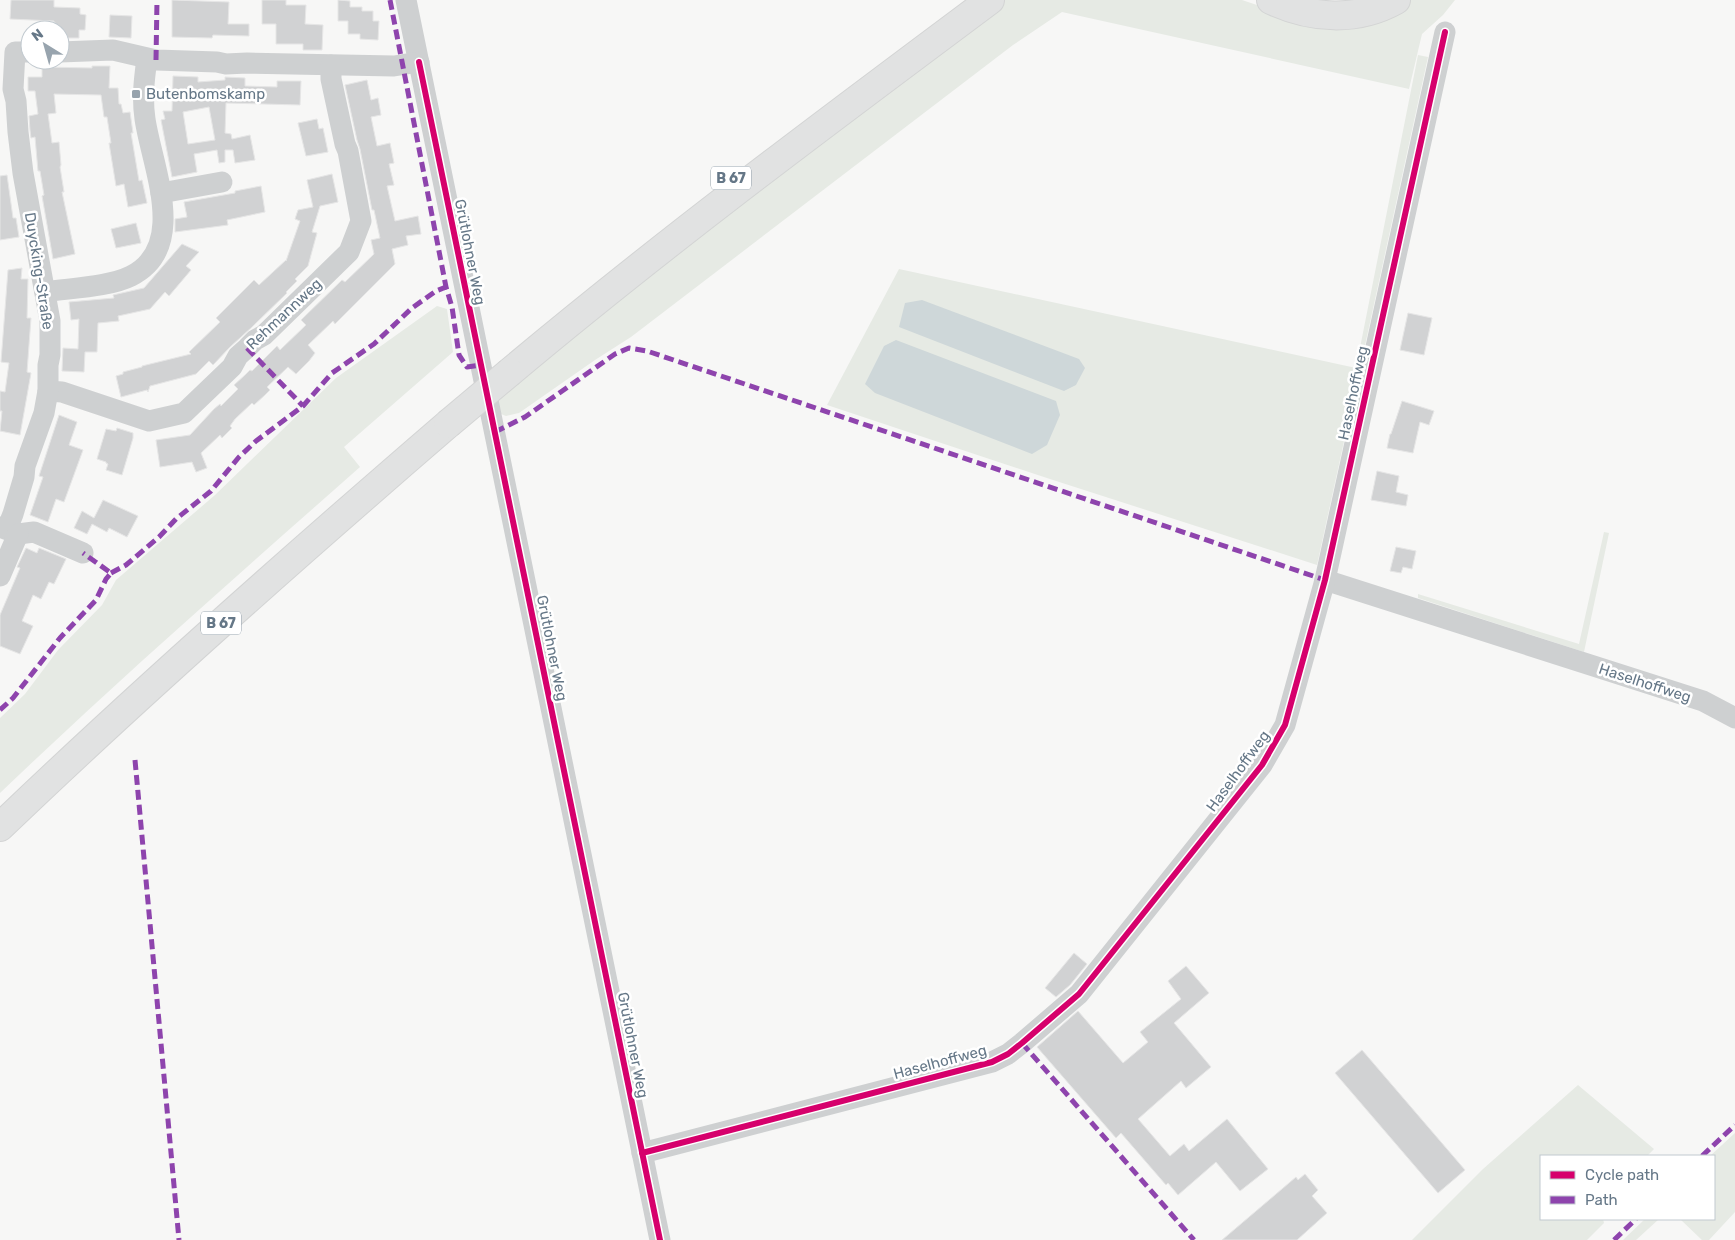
<svg xmlns="http://www.w3.org/2000/svg" width="1735" height="1240" font-family="Rubik,sans-serif">
<rect width="100%" height="100%" fill="#f7f7f6"/>
<!-- green -->
<g fill="#e6eae4">
<path d="M998,0H1242L1293,17L1364,21L1411,0H1455L1443,15L1422,34L1409,89L1062,12L1013,45L631,337L595,360L519,413L506,416L501,414L497,400L517,384L516,382Z"/>
<path d="M1418,55L1428,57L1317,565L1053,480L827,405L899,269L1356,368Z"/>
<path d="M437,306L447,309L453,352L344,447L360,467C239,574 117,681 0,793V718L25,694L58,650L102,605L116,580L215,495L336,378Z"/>
<path d="M1604,532L1609,533L1584,652L1418,598V594L1579,644Z"/>
<path d="M1578,1085L1654,1149L1647,1156H1541V1219H1603L1604,1223L1587,1240H1412L1483,1169Z"/>
<path d="M1735,1133V1212L1709,1240H1702L1680,1219H1714V1156H1710Z"/>
<path d="M1645,1219H1659L1636,1240H1623Z"/>
</g>
<!-- water -->
<g fill="#ced7d9">
<path d="M922,300L1079,359L1085,368L1076,385L1064,391L899,327L905,303Z"/>
<path d="M896,340L1056,401L1060,415L1047,445L1032,454L875,393L865,384L884,346Z"/>
</g>
<!-- building -->
<g fill="#d1d2d3" stroke="#e6e6e6" fill-rule="evenodd">
<path d="M11,0H54V7L80,8V14L86,15L85,30H79V38H64V34L60,33V30H54V21L10,19Z"/>
<path d="M172,0L229,2L228,24H249V36L213,35L212,38L172,37Z"/>
<path d="M262,0H286V5H306L305,24L323,25L322,50H303V44H276V24H262Z"/>
<path d="M338,0L350,1V7H362V11H373V21H379L378,40L360,39V34H348V21H338Z"/>
<path d="M110,15L132,16L131,38L109,37Z"/>
<path d="M92,66H110L109,88H118L119,104H121L123,113L130,112L133,133H131L139,181L142,180L147,203L128,207L124,184L116,186L109,143H111L107,117H104L101,95L54,94L56,113L48,114L52,143L59,142L61,165L60,167L64,192H62L75,254L53,259L42,196L44,195L40,171H38L35,137L31,138L30,130L29,116L38,114L35,91H28V77H42V67L92,68Z"/>
<path d="M173,76L198,77V82L225,80V77L245,78V86L277,87V81H301L300,105L226,103L225,133L231,134L232,139L250,135L255,160L235,163L233,150H225V162L219,163L217,150L194,154L197,172L172,177L161,120L165,119L163,111H172ZM209,107L215,140L188,144L183,112Z"/>
<path d="M367,80L371,100L378,98L381,115L371,117L377,146L390,143L394,163L389,164L394,185L387,186L395,221L418,216L421,234L406,236L408,245L392,249L395,264L335,324L333,321L308,345L315,353L309,361L296,374L288,367L267,387L270,390L265,395L254,405L252,403L235,419L230,426L232,428L222,438L220,435L201,453L207,468L196,472L192,462L160,467L156,440L190,435L214,409L220,404L221,406L238,389L234,385L245,375L250,370L252,371L277,346L280,350L306,325L301,320L342,280L345,282L374,254L371,240L380,238L374,210H372L360,149L357,140L345,85Z"/>
<path d="M317,119L319,129L323,128L328,152L306,156L298,123Z"/>
<path d="M332,174L338,202L320,206L312,232L317,233L308,266L295,279L297,281L286,292L287,293L252,327L230,347L213,365L209,361L196,374L150,386L148,392L147,390L121,397L116,376L123,374V372L142,367V366L191,354L189,352L220,322L216,318L254,280L259,285L286,260V261L300,221L295,219L298,210L313,207L307,180Z"/>
<path d="M7,175L13,218H16L19,237L0,240V176Z"/>
<path d="M261,186L265,212L227,220L228,225L175,232V219L187,217L184,202L235,193V191Z"/>
<path d="M136,223L141,243L116,248L111,229Z"/>
<path d="M182,244L199,252L186,266L191,270L169,296L165,292L150,309L118,316L119,321L98,323L97,352H85L84,372L62,371L63,348L78,349L79,319L71,320L69,302L114,298L113,295L144,288Z"/>
<path d="M22,268L21,279H28L27,318H31L27,372L31,373L20,435L0,431L2,411H0V391L5,392L9,363L1,362L8,270Z"/>
<path d="M1408,313L1432,318L1424,355L1400,350Z"/>
<path d="M1402,401L1434,411L1429,425L1420,422L1413,453L1387,448L1390,434H1391Z"/>
<path d="M59,415L77,422L69,445L83,450L64,502L56,499L48,522L30,515L43,477L39,476Z"/>
<path d="M117,428L133,433V438L122,475L106,470L108,464L106,463V462L97,459L106,429L116,431Z"/>
<path d="M1377,471L1399,476L1396,492L1408,495L1406,506L1371,500Z"/>
<path d="M103,500L138,516L127,537L109,528L107,532L92,524L87,534L74,528L82,511L94,518Z"/>
<path d="M1396,547L1416,551L1412,569L1403,567L1401,573L1390,571Z"/>
<path d="M26,548L37,553L39,548L66,559L54,584L49,582L41,599L33,595L22,621L33,626L20,654L0,646V615L20,568L17,567Z"/>
<path d="M1074,953L1087,964L1070,985L1056,997L1045,988Z"/>
<path d="M1186,966L1209,993L1174,1023L1211,1067L1186,1088L1181,1081L1138,1119L1170,1156L1184,1144L1189,1151L1227,1119L1268,1169L1240,1191L1216,1162L1178,1195L1168,1183L1166,1185L1121,1133L1116,1138L1037,1047L1078,1011L1123,1063L1148,1042L1140,1032L1181,999L1168,981Z"/>
<path d="M1362,1050L1465,1170L1438,1193L1335,1073Z"/>
<path d="M1305,1174L1318,1190L1312,1196L1327,1213L1297,1240H1222L1296,1177L1298,1180Z"/>
</g>
<g fill="none" stroke-linecap="round" stroke-linejoin="round">
<defs>
<g id="highway">
<path d="M1271,0C1311,19 1357,22 1396,0"/>
<path d="M510,372C665,242 828,121 990,0"/>
<path d="M0,827C145,688 296,555 448,424"/>
</g>
</defs>
<!-- highway casing -->
<use href="#highway" stroke="#d3d4d4" stroke-width="30"/>
<!-- minor -->
<g stroke="#ced0d1" stroke-width="21">
<path d="M406,0L660,1240"/>
<path d="M60,52L113,50L156,60L217,62L226,64L247,63L394,66L419,62"/>
<path d="M161,193L222,182"/>
<path d="M45,292C71,288 109,287 131,276C189,247 152,167 145,119C142,98 144,80 147,59"/>
<path d="M48,391L62,392L149,421L184,413L232,367L238,356L247,348L255,340L264,335L349,252L361,221L348,151L345,144L331,79V65"/>
<path d="M0,527L18,534L34,532L83,553"/>
<path d="M7,529L13,514L24,477L25,466L44,413L48,391V365L50,355V321L23,173L18,132L16,101L13,89L15,52H30"/>
<path d="M0,576L18,534"/>
<path d="M1325,580L1703,701L1735,718"/>
<path d="M642,1153L992,1062L1008,1054L1022,1043L1079,994L1262,765L1285,725L1325,580L1445,32"/>
</g>
<!-- highway -->
<use href="#highway" stroke="#e1e2e2" stroke-width="28"/>
<defs>
<path id="highway-bridge" d="M448,424L510,372"/>
</defs>
<!-- highway-bridge casing -->
<use href="#highway-bridge" stroke="#d3d4d4" stroke-width="30" stroke-linecap="butt"/>
<!-- highway-bridge -->
<use href="#highway-bridge" stroke="#e1e2e2" stroke-width="28"/>
<!-- quiet -->
<g stroke="#8e44ad" stroke-width="5" stroke-dasharray="10 5" stroke-linecap="butt">
<path d="M390,0L446,287L452,307L459,355L467,367L480,365"/>
<path d="M156,60L157,0"/>
<path d="M247,348L303,406"/>
<path d="M495,432L525,417L615,354L629,348L647,351L1325,580"/>
<path d="M111,573L126,565L159,537L176,519L211,491L239,457L256,441L303,406L332,373L374,344L412,308L436,291L446,287"/>
<path d="M0,710L13,698L60,638L96,600L106,579L111,573L83,553"/>
<path d="M135,760L179,1240"/>
<path d="M1022,1043L1194,1240"/>
<path d="M1702,1156L1735,1125"/>
<path d="M1614,1240L1636,1219"/>
</g>
<defs>
<g id="cycleway">
<path d="M419,62L660,1240"/>
<path d="M642,1153L992,1062L1008,1054L1022,1043L1079,994L1262,765L1285,725L1325,580L1445,32"/>
</g>
</defs>
<!-- cycleway casing -->
<use href="#cycleway" stroke="#fff" stroke-width="9"/>
<!-- cycleway -->
<use href="#cycleway" stroke="#d6006c" stroke-width="6"/>
</g>
<!-- markers -->
<rect fill="#98a4ae" stroke="#fff" stroke-width="2" x="131" y="89" width="10" height="10" rx="2.5"/>
<g text-anchor="middle" stroke-width="5" stroke-linejoin="round" paint-order="stroke">
<!-- shield labels -->
<g fill="#fff" stroke="#93a0ab" stroke-width="1">
<rect x="711" y="166.5" width="40" height="23" rx="4"/>
<rect x="201" y="611.5" width="40" height="23" rx="4"/>
</g>
<g font-size="14" font-weight="bold" fill="#657787">
<text x="731" y="183">B 67</text>
<text x="221" y="628">B 67</text>
</g>
<!-- poi labels -->
<g font-size="15" fill="#657787" stroke="#fff" text-anchor="start">
<text x="146" y="99">Butenbomskamp</text>
</g>
<!-- street labels -->
<g font-size="15" fill="#657787" stroke="#fff">
<text transform="translate(470 252) rotate(79)" y="5">Grütlohner Weg</text>
<text transform="translate(39 271) rotate(81)" y="5">Duycking-Straße</text>
<text transform="translate(284 314) rotate(-43)" y="5">Rehmannweg</text>
<text transform="translate(1353 393) rotate(-78)" y="5">Haselhoffweg</text>
<text transform="translate(552 648) rotate(79)" y="5">Grütlohner Weg</text>
<text transform="translate(1645 683) rotate(18)" y="5">Haselhoffweg</text>
<text transform="translate(1238 771) rotate(-54)" y="5">Haselhoffweg</text>
<text transform="translate(633 1045) rotate(79)" y="5">Grütlohner Weg</text>
<text transform="translate(940 1062) rotate(-15)" y="5">Haselhoffweg</text>
</g>
</g>
<!-- legend -->
<rect x="1540" y="1155" width="175" height="65" fill="#ffffff" stroke="#c1c9cf"/>
<rect x="1550" y="1171" width="25" height="8" fill="#d6006c" stroke="#c1c9cf"/>
<text x="1585" y="1180" font-size="15" fill="#657787">Cycle path</text>
<rect x="1550" y="1196" width="25" height="8" fill="#8e44ad" stroke="#c1c9cf"/>
<text x="1585" y="1205" font-size="15" fill="#657787">Path</text>
<!-- north arrow -->
<g transform="translate(45 45) rotate(323)"><circle r="24" fill="#ffffff" stroke="#c1c9cf"/>
<path d="M0-4L9 19L0 12L-9 19Z" fill="#98a4ae"/>
<text y="-8" font-size="14" font-weight="bold" text-anchor="middle" fill="#657787">N</text>
</g>
</svg>
